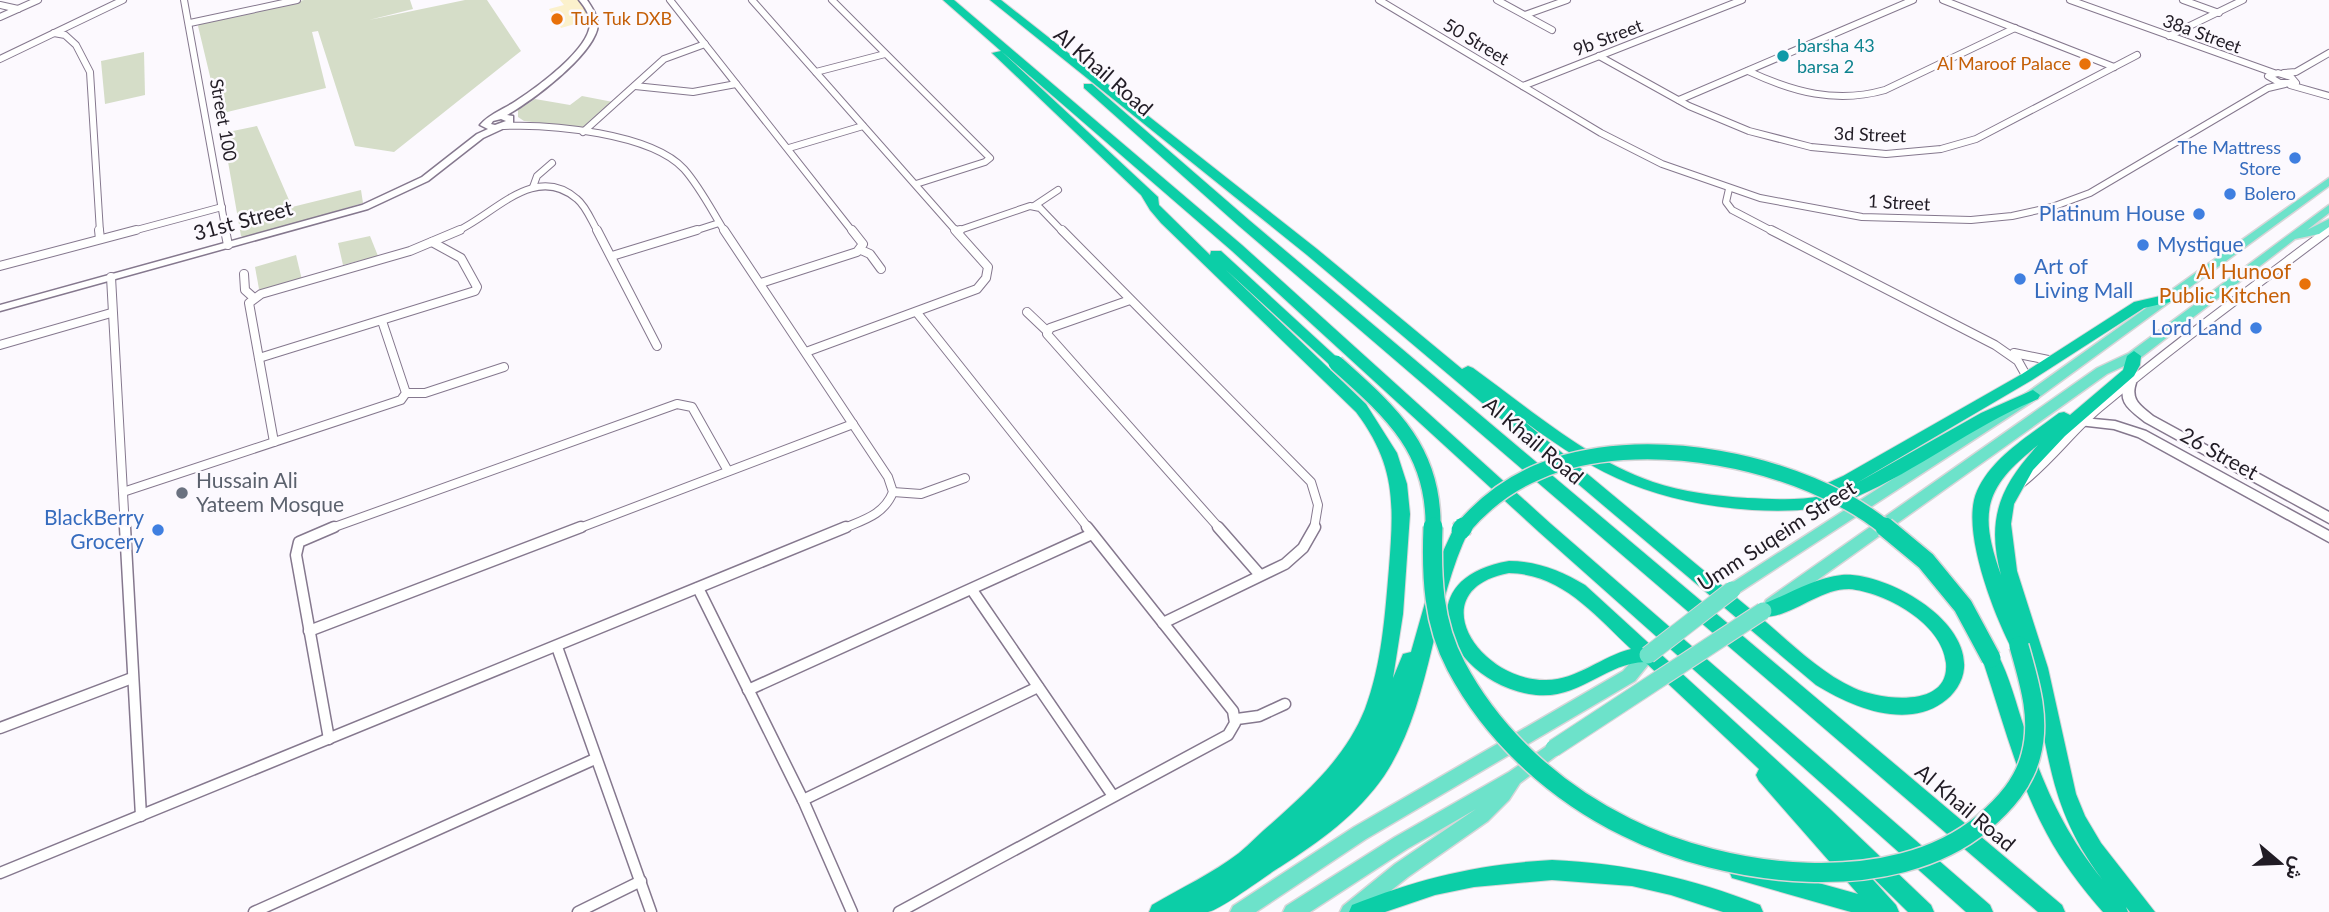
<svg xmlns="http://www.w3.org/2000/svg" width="2329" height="912" font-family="Lato,Vazirmatn,sans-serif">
<rect width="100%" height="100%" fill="#fcf9fe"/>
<!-- green -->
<g fill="#d5ddc8">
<path d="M304,0H410L413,9L369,20L465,0H487L521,51L394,152L355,146L318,31L312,32L326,88L219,114L198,26L200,23Z"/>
<path d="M144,52L145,95L105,104L101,61Z"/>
<path d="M582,96L613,102L588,126L581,128L524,121L518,117V110L535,99L570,105Z"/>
<path d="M257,126L292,207L361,190L363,203L246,238L241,236L223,133Z"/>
<path d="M370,236L378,256L343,265L338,243Z"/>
<path d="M296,255L302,280L265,291L259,289L255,267Z"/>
</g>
<!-- sand -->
<path fill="#fbf1cc" d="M560,0H579L592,19L561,28L549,9L564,5Z"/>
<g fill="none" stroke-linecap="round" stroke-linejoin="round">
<defs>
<g id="street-far2">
<path d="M184,0L226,232"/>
<path d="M670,0L853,232"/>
<path d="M752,0L957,232"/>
<path d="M832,0L990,158L985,162L916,184"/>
<path d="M1379,0L1601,133L1662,164L1760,198L1862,217L1971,220L2012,216L2052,207L2090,193L2268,88L2285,84"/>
<path d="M1497,0L1552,30"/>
<path d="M1943,0L2114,67"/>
<path d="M2070,0L2274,73"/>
<path d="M2183,0L2219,13"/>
<path d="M0,5L18,9"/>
<path d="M1525,15L1567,0"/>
<path d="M0,17L38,0"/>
<path d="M190,23L297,0"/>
<path d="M54,33L65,35L76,45L90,72L100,232"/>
<path d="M2169,36L2243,0"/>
<path d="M1599,56L1689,106L1749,131L1811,147L1886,154L1941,149L1976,139L2137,55"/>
<path d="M0,59L123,0"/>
<path d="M1748,71C1793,92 1836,104 1885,90L2015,28"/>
<path d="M816,72L885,54"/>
<path d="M2278,73L2291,77L2296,83H2280L2268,76Z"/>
<path d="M2284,73L2296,72L2329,53"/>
<path d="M2290,85L2329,96"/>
<path d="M635,86L693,92L736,84"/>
<path d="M1523,86L1742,0"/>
<path d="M1679,100L1913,0"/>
<path d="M504,126C550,124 651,133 684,169C700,187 712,211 725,232"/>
<path d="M583,132L664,59L705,44"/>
<path d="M789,148L863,126"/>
<path d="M533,187L537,176L552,163"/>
<path d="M1729,189L1726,202L1732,210L1774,232"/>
<path d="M1034,206L1058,190"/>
<path d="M957,231L1030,206L1040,208L1063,232"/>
<path d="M129,232L222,207"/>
<path d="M455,232C493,216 534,162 577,199C586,206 592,222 598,232"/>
<path d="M691,232L719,223"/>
<path d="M2327,232L2329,230"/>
</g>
<g id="street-far1">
<path d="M99,230L100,239"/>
<path d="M225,230L228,245"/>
<path d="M597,230L657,346"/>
<path d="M724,230L888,477L893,492C884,515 863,520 842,529"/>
<path d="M1062,230L1311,482L1318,505L1314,529"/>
<path d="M1771,230L1995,345L2018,361L2027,377"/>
<path d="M957,231L960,230"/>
<path d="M861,250L870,254L881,269"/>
<path d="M612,256L697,230"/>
<path d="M0,266L136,230"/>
<path d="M244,274L245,290L254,298"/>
<path d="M111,277L125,529"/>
<path d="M761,283L857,252L863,244L852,230"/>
<path d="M1130,300L1050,328L1047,334L1220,529"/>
<path d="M1027,312L1047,331"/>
<path d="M918,314L1089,529"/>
<path d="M0,345L111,313"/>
<path d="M806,352L977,289L986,278L988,267L955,230"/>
<path d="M2014,353L2053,361"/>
<path d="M259,358L475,291L477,287L461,258L432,242"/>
<path d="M406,393H425L504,367"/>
<path d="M274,442L249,303L261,294L410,251L460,230"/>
<path d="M2019,485C2050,462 2071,431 2100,407C2174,345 2252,288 2329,230"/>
<path d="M123,492L401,400L406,393L382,321"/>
<path d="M893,492L921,494L965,478"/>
<path d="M329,529L677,404L692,407L728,471"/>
<path d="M577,529L853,424"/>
</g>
<g id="street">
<path d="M125,527L141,816"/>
<path d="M1218,527L1260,575"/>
<path d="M698,588L803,800L852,912"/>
<path d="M972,590L1113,796"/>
<path d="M1163,623L1285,564L1303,548L1315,527"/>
<path d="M309,631L581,527"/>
<path d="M557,647L651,912"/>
<path d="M748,690L1092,534"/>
<path d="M1237,719L1259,716L1285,704"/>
<path d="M0,728L132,678"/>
<path d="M329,739L296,555L299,542L334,527"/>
<path d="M803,800L1038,687"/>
<path d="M0,873L846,527"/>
<path d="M254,912L595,759"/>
<path d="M578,912L641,881"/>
<path d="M899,912L1228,735L1235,723L1233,711L1087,527"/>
</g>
<g id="secondary">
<path d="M579,0H587C593,9 600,19 597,30C589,58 532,101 507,115L513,116V124L483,138L428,181L368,209L0,311V305L362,205L422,177L477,134L488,129L480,125C489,114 504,109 516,101C536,88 589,50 590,24C590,15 585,7 579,0ZM501,119L506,121L495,125L491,124L493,121Z"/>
<path d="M2130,379L2136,383C2130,400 2141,406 2153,416L2329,512V523L2145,422C2129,409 2116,402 2126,380Z"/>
<path d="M2083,418L2115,421L2146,431L2329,531V542L2138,437L2114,429L2079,425L2077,422L2079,419Z"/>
</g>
<g id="primary">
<path d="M2329,178V186L2038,398L1737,594H1727L1724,590L1727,586L2028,392Z"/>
<path d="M2329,205V213L2307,230L2329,219V227L2319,234L2295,239L2139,359L2107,374L1778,608L1772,610L1766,608L1764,604L1766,600L2097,368L2129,353Z"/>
<path d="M1648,648L1654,650L1656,655L1635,681L1366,839L1256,912H1230L1233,906L1354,827L1623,671L1642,650Z"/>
<path d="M1554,741L1560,743L1563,748L1560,753L1520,783L1509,800L1488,821L1408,877L1364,912H1340L1343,906L1395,864L1476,809L1407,849L1310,912H1283L1286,906L1395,837L1509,772Z"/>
</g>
<g id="highway">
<path d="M943,0H954L1242,245L1551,524L1990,905L1993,912H1966L1539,532L1232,251L1001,51L1158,197L1159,205L1210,255L1211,251H1221L1343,363L1341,366H1331L1225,269L1366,404L1397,453L1407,484L1410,514L1403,614L1393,678L1403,654L1411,652L1434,571L1453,530L1455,526H1467L1469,530C1431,608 1432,704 1384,776C1358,814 1319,842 1280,867C1265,876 1222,909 1208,912C1191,912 1167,912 1149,912L1152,905C1181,888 1213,873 1239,853C1250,844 1260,833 1271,824C1308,791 1346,757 1365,709C1382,664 1385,615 1389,568C1394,504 1396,465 1356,412L1161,223L1150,210L1141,195L992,53L1001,51Z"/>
<path d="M990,0H1001L1317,249L1462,369L1468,366L1473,368C1530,409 1586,459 1653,482C1683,492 1716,496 1747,498C1773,499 1797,501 1822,496L1817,491L1819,487L1843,476L2022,374L2134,302L2169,294L2176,298L2174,301L2144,308L2032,380L1855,484L1981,413L2033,390L2040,395L2038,399C1974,425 1920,469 1856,497C1823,511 1788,512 1752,510C1655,503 1597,476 1520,418L1755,613L1757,606C1785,597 1812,578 1842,575C1885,572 1968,618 1964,668C1963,682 1954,695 1942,703C1904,729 1852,707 1816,685L1307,255ZM1849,589C1885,592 1942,623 1946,663C1950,709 1880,700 1854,688C1819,672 1790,642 1760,617C1791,619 1817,589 1849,589Z"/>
<path d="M1084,84H1092L1249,220L2062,905L2065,912H2038L1239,226L1084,88Z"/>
<path d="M2134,351L2141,356L2140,365L2134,376L2065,436L2033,470L2014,504L2011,524L2017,571L2048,668L2076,794L2085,816L2101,843L2155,912H2130L2126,907L2128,912H2103C2082,888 2062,862 2047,834C2017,779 2002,717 1982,658L1985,653L1991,651L1997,653C2010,677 2016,704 2025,730C2044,787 2064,832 2102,879C2047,806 2050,752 2030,668L2024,652L2013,651C1994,615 1960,529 1977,491C1992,457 2030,435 2059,413L2064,412L2070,415L2123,370L2127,356ZM2038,445C2000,486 1986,519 2001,575C1978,511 1985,487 2038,445Z"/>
<path d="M1509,561C1537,561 1562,571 1585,585L1830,809L1931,905L1934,912H1908L1855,860L1896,905L1899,912H1851L1732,878L1729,871L1732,864L1739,861L1858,894L1759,781L1756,775L1759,769L1645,662C1603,663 1578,703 1529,694C1447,679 1404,579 1509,561ZM1509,573C1562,574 1595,615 1631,649C1602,656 1577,680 1546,680C1478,681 1420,590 1509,573Z"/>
<path d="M1552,860C1625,863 1692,878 1760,905L1763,912H1723L1671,895L1632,886L1552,880L1474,887L1435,895L1385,912H1349L1352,905C1420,878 1479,864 1552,860Z"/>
</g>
</defs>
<!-- street-far2 casing -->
<use href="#street-far2" stroke="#85788e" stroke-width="8"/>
<!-- street-far1 casing -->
<use href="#street-far1" stroke="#85788e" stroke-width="10"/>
<!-- street casing -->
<use href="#street" stroke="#85788e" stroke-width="13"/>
<!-- secondary casing -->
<use href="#secondary" stroke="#85788e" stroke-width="3"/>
<!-- primary casing -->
<use href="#primary" stroke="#d7d6d8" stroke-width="3"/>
<!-- highway casing -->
<use href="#highway" stroke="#d7d6d8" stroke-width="2"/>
<!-- street-far2 -->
<use href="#street-far2" stroke="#fff" stroke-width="6"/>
<!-- street-far1 -->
<use href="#street-far1" stroke="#fff" stroke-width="8"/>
<!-- street -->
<use href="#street" stroke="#fff" stroke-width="10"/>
<!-- secondary -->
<use href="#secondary" fill="#fff" fill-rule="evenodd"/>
<!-- primary -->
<use href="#primary" fill="#6de2ca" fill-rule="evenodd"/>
<!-- highway -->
<use href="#highway" fill="#0ccea7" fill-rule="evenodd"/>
<defs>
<g id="primary-bridge">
<path d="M1648,655L1732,590"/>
<path d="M1554,748L1763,611"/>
</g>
<g id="highway-bridge-far1">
<path d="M1336,363C1391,412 1435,450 1433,529"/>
<path d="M1462,529C1483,504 1507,485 1538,472C1638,428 1803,460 1887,529"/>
</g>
<g id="highway-bridge">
<path d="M1433,527C1431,576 1433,623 1456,666C1493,736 1555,792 1626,827C1725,877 1892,899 1983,823C2005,804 2024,783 2031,755C2041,719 2029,681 2019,646"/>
<path d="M1885,527L1926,561L1963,606L1991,658"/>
<path d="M1461,530L1463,527"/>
</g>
</defs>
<!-- primary-bridge casing -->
<use href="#primary-bridge" stroke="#d7d6d8" stroke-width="19" stroke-linecap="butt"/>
<!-- highway-bridge-far1 casing -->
<use href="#highway-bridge-far1" stroke="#d7d6d8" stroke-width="18" stroke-linecap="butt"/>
<!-- highway-bridge casing -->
<use href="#highway-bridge" stroke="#d7d6d8" stroke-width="22" stroke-linecap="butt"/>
<!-- primary-bridge -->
<use href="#primary-bridge" stroke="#6de2ca" stroke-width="17"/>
<!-- highway-bridge-far1 -->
<use href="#highway-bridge-far1" stroke="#0ccea7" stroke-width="15"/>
<!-- highway-bridge -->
<use href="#highway-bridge" stroke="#0ccea7" stroke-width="19"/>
</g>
<!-- markers -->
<g fill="#e8710a" stroke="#fcf9fe" stroke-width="2.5">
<circle cx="557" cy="19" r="7"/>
<circle cx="2085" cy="64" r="7"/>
<circle cx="2305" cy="284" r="7"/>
</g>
<circle fill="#0f9aa8" stroke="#fcf9fe" stroke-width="2.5" cx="1783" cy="56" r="7"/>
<g fill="#3f7fe0" stroke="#fcf9fe" stroke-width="2.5">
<circle cx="2295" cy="158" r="7"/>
<circle cx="2230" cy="194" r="7"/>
<circle cx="2199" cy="214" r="7"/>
<circle cx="2143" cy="245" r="7"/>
<circle cx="2020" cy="279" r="7"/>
<circle cx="2256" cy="328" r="7"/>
<circle cx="158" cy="530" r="7"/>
</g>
<circle fill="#6b7280" stroke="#fcf9fe" stroke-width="2.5" cx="182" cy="493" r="7"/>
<g text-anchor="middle" stroke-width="5" stroke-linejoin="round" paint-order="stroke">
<!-- far-food labels -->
<g font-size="18" fill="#c56008" stroke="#fcf9fe" text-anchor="start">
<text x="571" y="25">Tuk Tuk DXB</text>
<text x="2071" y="70" text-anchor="end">Al Maroof Palace</text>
</g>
<!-- far-street labels -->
<g font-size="18" fill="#211c25" stroke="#fcf9fe">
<text transform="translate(2202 34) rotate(20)" y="6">38a Street</text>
<text transform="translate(1608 38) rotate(-21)" y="6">9b Street</text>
<text transform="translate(1476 42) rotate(31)" y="6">50 Street</text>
<text transform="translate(223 120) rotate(80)" y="6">Street 100</text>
<text transform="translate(1870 135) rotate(2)" y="6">3d Street</text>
<text transform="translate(1899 203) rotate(3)" y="6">1 Street</text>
</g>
<!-- far-culture labels -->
<g font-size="18" fill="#0d838f" stroke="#fcf9fe" text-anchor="start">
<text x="1797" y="52">barsha 43<tspan x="1797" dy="21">barsa 2</tspan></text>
</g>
<!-- far-shop labels -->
<g font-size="18" fill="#366cbe" stroke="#fcf9fe" text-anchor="end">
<text x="2281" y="154">The Mattress<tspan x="2281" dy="21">Store</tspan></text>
<text x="2244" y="200" text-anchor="start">Bolero</text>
</g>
<!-- street labels -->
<g font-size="21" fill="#211c25" stroke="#fcf9fe">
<text transform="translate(1103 72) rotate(41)" y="7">Al Khail Road</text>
<text transform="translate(243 221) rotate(-15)" y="7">31st Street</text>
<text transform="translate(1533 441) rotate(40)" y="7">Al Khail Road</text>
<text transform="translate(2219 454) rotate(29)" y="7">26 Street</text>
<text transform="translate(1777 536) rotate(-33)" y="7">Umm Suqeim Street</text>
<text transform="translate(1965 808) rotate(40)" y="7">Al Khail Road</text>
</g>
<!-- shop labels -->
<g font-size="21" fill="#366cbe" stroke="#fcf9fe" text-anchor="end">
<text x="2185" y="221">Platinum House</text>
<text x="2157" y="252" text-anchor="start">Mystique</text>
<text x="2034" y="274" text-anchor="start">Art of<tspan x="2034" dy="24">Living Mall</tspan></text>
<text x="2242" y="335">Lord Land</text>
<text x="144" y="525">BlackBerry<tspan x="144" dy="24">Grocery</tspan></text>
</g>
<!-- food labels -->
<g font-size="21" fill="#c56008" stroke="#fcf9fe" text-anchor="end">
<text x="2291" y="279">Al Hunoof<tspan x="2291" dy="24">Public Kitchen</tspan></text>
</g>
<!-- worship labels -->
<g font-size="21" fill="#5b616d" stroke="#fcf9fe" text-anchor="start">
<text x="196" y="488">Hussain Ali<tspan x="196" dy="24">Yateem Mosque</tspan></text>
</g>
</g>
<!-- north arrow -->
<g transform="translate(2280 863) rotate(109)" stroke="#fcf9fe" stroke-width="5" paint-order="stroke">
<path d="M0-5L12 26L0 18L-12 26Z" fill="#211c25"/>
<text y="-10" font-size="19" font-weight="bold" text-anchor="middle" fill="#211c25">ش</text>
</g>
</svg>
